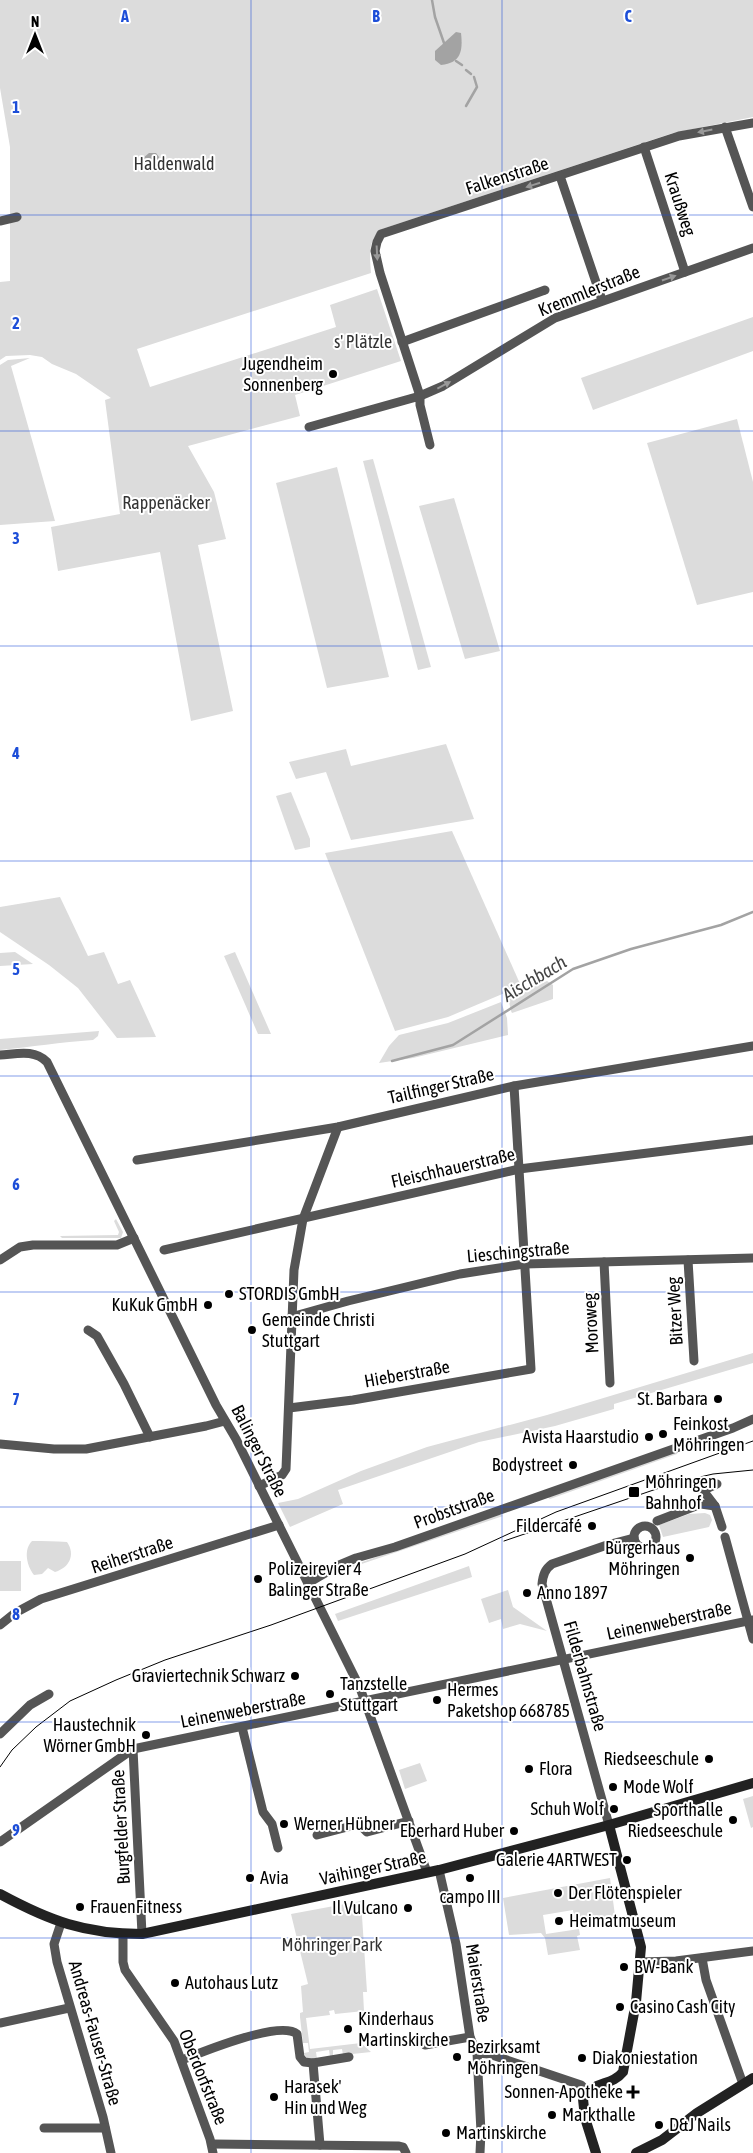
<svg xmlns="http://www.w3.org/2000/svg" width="753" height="2153" font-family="'Asap Condensed',sans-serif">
<rect width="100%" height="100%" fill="#fff"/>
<!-- green -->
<g fill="#dcdcdc">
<path d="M0,0H753V117L673,133L382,229C367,240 370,256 371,273L137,349L150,387L336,327L330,305L377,289L401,361L295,395L300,416L188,446L214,492L226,539L198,545L233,711L191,721L160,552L58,571L51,527L120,514L105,400L111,398L76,374L52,364L42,357L30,355L6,356L0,360V282L10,281V147L0,88Z"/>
<path d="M753,317V351L593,410L581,378Z"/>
<path d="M30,358L11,366L55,521L0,525V365L8,360Z"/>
<path d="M737,419L753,482V592L697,605L647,443Z"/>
<path d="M373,459L431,667L418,670L363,461Z"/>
<path d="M337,467L389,677L327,688L276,483Z"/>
<path d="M454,498L500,651L465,659L419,506Z"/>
<path d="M446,744L474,819L351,840L326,772L296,779L289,762L346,749L351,766Z"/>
<path d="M291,792L310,839V847L295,850L276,796Z"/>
<path d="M452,831L521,986L448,1017L395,1031L325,853Z"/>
<path d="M60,897L88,956L104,952L118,984L130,980L156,1037L117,1038L78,988L49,965L0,932V907Z"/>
<path d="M15,952L33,964L0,966V953Z"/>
<path d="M235,952L271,1034H258L224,956Z"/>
<path d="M547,981L553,985V999L512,1013L511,1011L508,997Z"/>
<path d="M501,1002L507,1018L508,1035L413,1058L379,1063L389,1046L399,1035L448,1023Z"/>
<path d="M99,1031L98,1036L93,1040C61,1042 31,1047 0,1050V1039Z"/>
<path d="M116,1219L123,1232L121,1238H62L60,1236L118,1235L119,1232L114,1221Z"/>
<path d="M753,1353V1363L614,1404V1409L555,1426L479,1442L338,1490L343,1504L290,1527L278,1503L298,1499L361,1471L427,1447L547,1415Z"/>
<path d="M678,1451L677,1454L550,1499L547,1497Z"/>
<path d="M705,1513L710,1515L712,1520L709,1527L663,1537L659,1525L689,1514Z"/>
<path d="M499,1514L503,1516L338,1572L348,1567Z"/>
<path d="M32,1541C44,1541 55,1541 67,1542C76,1555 69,1568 55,1572L48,1568L42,1574L34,1575C27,1566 23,1550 32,1541Z"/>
<rect x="0" y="1561" width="21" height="30"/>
<path d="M469,1566L472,1577L338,1621L335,1614Z"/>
<path d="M508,1590L513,1607L547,1631L520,1624L503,1629L501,1619L489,1623L481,1599Z"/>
<path d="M420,1763L427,1781L405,1789L399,1770Z"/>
<path d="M753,1796V1827L751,1828L743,1799Z"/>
<path d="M610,1878L616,1923L575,1928L573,1910L543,1915L546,1934L579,1929L580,1935L577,1936L580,1950L548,1955L545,1938L541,1933L509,1935L503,1898Z"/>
<path d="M361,1901L367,1992H363L364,2011L335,2014L334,2010L329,2011L330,2015L306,2018L310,2049L361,2043L371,2052L343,2055L342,2049L333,2050V2056L330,2057L329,2050L316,2052L317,2059H307L304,2053L309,2052L308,2043H303L300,2017V2013L303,2012L301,1986L308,1984L291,1914Z"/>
</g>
<!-- water -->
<g fill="#a3a3a3">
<path d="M456,32L461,33C463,51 461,63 441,65L435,60V51Z"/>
<path d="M149,153H156L159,157L157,164L149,166L144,164L143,158Z"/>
</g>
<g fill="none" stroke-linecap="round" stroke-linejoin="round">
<!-- stream -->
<g stroke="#a3a3a3" stroke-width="2.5">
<path d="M432,0L435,17L444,43"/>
<path d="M456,61L462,65"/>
<path d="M466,70L471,74"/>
<path d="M466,106L477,87L474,77"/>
<path d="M392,1061L453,1045L573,969L631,949L721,925L753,912"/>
</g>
<!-- street -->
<g stroke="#555" stroke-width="9">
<path d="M753,123L679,136L381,234L377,242L375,251L380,273L420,396L443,386L555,318L753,248"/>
<path d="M725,127L753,207"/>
<path d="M644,147L685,272"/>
<path d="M560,176L602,300"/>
<path d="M0,221L17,217"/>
<path d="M402,342L545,290"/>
<path d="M309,427L420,396V405L430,445"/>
<path d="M0,1055C17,1054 34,1049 47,1062L216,1405L236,1439L360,1688L427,1872"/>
<path d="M137,1160L338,1127L514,1086L753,1046"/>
<path d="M164,1250L519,1169L753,1140"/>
<path d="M0,1260L20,1247L33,1245H117L134,1238"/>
<path d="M688,1260L694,1361"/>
<path d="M604,1262L610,1383"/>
<path d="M291,1317L348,1301L460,1274L524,1264L753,1258"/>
<path d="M88,1330L97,1336L124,1384L150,1437"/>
<path d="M289,1408L353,1400L531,1369L514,1086"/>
<path d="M0,1444L54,1449H86L206,1426L225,1421"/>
<path d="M259,1486L282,1475L286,1469L294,1270L303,1219L338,1127"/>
<path d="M702,1489L715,1506L722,1527"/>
<path d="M702,1491L717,1484"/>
<path d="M657,1521L701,1504L715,1506"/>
<circle cx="645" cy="1537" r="11"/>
<path d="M725,1537L753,1639"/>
<path d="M308,1583L337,1566L356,1558L395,1547L733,1428L753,1419"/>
<path d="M0,1625L15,1613L41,1599L279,1525"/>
<path d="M242,1727L263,1812L272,1824L278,1848"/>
<path d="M0,1734L30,1705L49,1694"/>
<path d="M133,1749L142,1934"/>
<path d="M609,1825L542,1584C543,1575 545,1569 552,1564L607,1545L634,1538"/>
<path d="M317,1835L359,1824L367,1832L409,1821"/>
<path d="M0,1842L133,1749L753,1620"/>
<path d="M439,1870L456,1944L470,2037L477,2053L481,2132L480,2153"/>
<path d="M61,1923L54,1944L57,1962L103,2117L111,2153"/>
<path d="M123,1934V1962L125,1970L174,2041L210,2139L213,2153"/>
<path d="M702,1958L706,1980L743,2084"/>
<path d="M640,1962L676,1961L753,1951"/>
<path d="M0,2023L69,2008"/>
<path d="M425,2045L470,2037"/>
<path d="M477,2053L489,2054L581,2085L587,2091"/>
<path d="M182,2060C202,2052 280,2020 297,2034L300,2057L304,2062L313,2063L349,2057"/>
<path d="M313,2063L320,2145"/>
<path d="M44,2128H105"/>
<path d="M212,2144L399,2146L403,2147L406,2153"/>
</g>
<!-- secondary -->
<g stroke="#222" stroke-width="10">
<path d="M0,1894C50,1921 85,1934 142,1934L439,1870L609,1825L753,1783"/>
<path d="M596,2153L585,2118L583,2099C593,2080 611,2087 623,2072L636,2002L641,1947L609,1825"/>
<path d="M636,2153L662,2140L697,2113L753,2078"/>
</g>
<!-- tram -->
<g stroke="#000" stroke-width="1">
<path d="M504,1541L674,1483L713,1474L753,1470"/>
<path d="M0,1767L12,1750L36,1727L70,1701L116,1680L165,1660L271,1625L465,1554L556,1512L753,1441"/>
</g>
</g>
<!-- one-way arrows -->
<defs><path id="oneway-solid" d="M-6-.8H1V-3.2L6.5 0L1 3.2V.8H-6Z" transform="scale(1.25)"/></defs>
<g fill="#999">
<use href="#oneway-solid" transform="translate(705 131) rotate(169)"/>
<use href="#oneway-solid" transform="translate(533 185) rotate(162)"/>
<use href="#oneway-solid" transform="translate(377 253) rotate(87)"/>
<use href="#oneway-solid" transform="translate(669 278) rotate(-19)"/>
<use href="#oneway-solid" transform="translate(444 385) rotate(-28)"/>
</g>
<!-- grid -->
<path fill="none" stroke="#1d4ed8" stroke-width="1" stroke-opacity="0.55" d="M251,0V2153M502,0V2153M0,215H753M0,431H753M0,646H753M0,861H753M0,1076H753M0,1292H753M0,1507H753M0,1722H753M0,1938H753"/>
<!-- markers -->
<g fill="#000" stroke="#fff" stroke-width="2">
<circle cx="333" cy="374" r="5"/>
<circle cx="229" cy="1294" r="5"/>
<circle cx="208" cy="1305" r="5"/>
<circle cx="252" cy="1330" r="5"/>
<circle cx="718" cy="1399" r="5"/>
<circle cx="663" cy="1434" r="5"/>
<circle cx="649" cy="1437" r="5"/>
<circle cx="573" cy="1465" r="5"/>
<rect x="628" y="1486" width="12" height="12" rx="2.5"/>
<circle cx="592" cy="1526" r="5"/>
<circle cx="690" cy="1558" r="5"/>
<circle cx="258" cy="1579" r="5"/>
<circle cx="527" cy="1593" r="5"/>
<circle cx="295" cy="1676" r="5"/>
<circle cx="330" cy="1694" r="5"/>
<circle cx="437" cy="1700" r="5"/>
<circle cx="146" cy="1735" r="5"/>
<circle cx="709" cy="1759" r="5"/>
<circle cx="529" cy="1769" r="5"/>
<circle cx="613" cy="1787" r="5"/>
<circle cx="614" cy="1809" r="5"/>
<circle cx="733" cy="1820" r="5"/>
<circle cx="284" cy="1824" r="5"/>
<circle cx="514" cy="1831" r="5"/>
<circle cx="627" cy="1860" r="5"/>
<circle cx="250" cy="1878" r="5"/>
<circle cx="470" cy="1878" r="5"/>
<circle cx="558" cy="1893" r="5"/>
<circle cx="80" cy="1907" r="5"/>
<circle cx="408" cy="1908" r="5"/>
<circle cx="559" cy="1921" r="5"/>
<circle cx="624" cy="1967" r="5"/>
<circle cx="175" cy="1983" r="5"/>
<circle cx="620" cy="2007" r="5"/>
<circle cx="348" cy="2029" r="5"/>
<circle cx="457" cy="2057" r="5"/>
<circle cx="582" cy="2058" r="5"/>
<path d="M630.5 2084.5h5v5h5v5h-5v5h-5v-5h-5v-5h5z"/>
<circle cx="274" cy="2097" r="5"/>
<circle cx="552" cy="2115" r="5"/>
<circle cx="659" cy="2125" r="5"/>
<circle cx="446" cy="2133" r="5"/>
</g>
<g text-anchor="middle" stroke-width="4" stroke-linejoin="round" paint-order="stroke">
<!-- park labels -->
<g font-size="18" fill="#333" stroke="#fff">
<text x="174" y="170">Haldenwald</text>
<text x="363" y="348">s' Plätzle</text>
<text x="166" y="509">Rappenäcker</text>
<text x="332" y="1951">Möhringer Park</text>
</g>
<!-- street labels -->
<g font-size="18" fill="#000" stroke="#fff">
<text transform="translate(507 176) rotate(-18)" y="6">Falkenstraße</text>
<text transform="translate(680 204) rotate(72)" y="6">Kraußweg</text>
<text transform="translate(589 291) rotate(-22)" y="6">Kremmlerstraße</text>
<text transform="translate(441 1086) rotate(-13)" y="6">Tailfinger Straße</text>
<text transform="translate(453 1168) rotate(-13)" y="6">Fleischhauerstraße</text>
<text transform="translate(518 1252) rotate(-5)" y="6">Lieschingstraße</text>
<text transform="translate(675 1311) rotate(-93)" y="6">Bitzer Weg</text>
<text transform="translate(591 1323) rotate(-93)" y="6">Moroweg</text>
<text transform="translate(407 1374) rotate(-10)" y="6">Hieberstraße</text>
<text transform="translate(259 1451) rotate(63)" y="6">Balinger Straße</text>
<text transform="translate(454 1509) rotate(-20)" y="6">Probststraße</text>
<text transform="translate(132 1555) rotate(-18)" y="6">Reiherstraße</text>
<text transform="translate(669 1621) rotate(-12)" y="6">Leinenweberstraße</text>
<text transform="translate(585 1676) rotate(74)" y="6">Filderbahnstraße</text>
<text transform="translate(243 1710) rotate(-11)" y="6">Leinenweberstraße</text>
<text transform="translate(121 1827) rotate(-93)" y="6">Burgfelder Straße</text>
<text transform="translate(373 1868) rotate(-12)" y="6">Vaihinger Straße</text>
<text transform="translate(478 1983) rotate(81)" y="6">Maierstraße</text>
<text transform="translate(95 2033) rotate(74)" y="6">Andreas-Fauser-Straße</text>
<text transform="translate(203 2077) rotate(68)" y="6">Oberdorfstraße</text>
</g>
<!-- poi labels -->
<g font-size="18" fill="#000" stroke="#fff" text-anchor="start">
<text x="323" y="370" text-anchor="end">Jugendheim<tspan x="323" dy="21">Sonnenberg</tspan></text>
<text x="239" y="1300">STORDIS GmbH</text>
<text x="198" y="1311" text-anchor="end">KuKuk GmbH</text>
<text x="262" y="1326">Gemeinde Christi<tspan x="262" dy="21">Stuttgart</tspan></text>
<text x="708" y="1405" text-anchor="end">St. Barbara</text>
<text x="673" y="1430">Feinkost<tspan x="673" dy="21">Möhringen</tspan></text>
<text x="639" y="1443" text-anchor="end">Avista Haarstudio</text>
<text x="563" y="1471" text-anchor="end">Bodystreet</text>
<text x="645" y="1488">Möhringen<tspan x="645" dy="21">Bahnhof</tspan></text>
<text x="582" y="1532" text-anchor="end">Fildercafé</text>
<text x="680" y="1554" text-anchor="end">Bürgerhaus<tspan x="680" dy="21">Möhringen</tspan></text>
<text x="268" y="1575">Polizeirevier 4<tspan x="268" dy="21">Balinger Straße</tspan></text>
<text x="537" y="1599">Anno 1897</text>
<text x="285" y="1682" text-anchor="end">Graviertechnik Schwarz</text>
<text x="340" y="1690">Tanzstelle<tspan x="340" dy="21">Stuttgart</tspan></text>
<text x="447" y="1696">Hermes<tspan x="447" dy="21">Paketshop 668785</tspan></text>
<text x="136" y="1731" text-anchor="end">Haustechnik<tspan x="136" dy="21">Wörner GmbH</tspan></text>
<text x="699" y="1765" text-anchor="end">Riedseeschule</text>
<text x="539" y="1775">Flora</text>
<text x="623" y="1793">Mode Wolf</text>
<text x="604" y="1815" text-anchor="end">Schuh Wolf</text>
<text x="723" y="1816" text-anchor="end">Sporthalle<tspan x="723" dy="21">Riedseeschule</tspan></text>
<text x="294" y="1830">Werner Hübner</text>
<text x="504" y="1837" text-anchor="end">Eberhard Huber</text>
<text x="617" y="1866" text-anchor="end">Galerie 4ARTWEST</text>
<text x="260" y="1884">Avia</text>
<text x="568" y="1899">Der Flötenspieler</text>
<text x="470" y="1903" text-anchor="middle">campo III</text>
<text x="90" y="1913">FrauenFitness</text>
<text x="398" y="1914" text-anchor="end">Il Vulcano</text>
<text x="569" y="1927">Heimatmuseum</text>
<text x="634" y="1973">BW-Bank</text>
<text x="185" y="1989">Autohaus Lutz</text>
<text x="630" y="2013">Casino Cash City</text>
<text x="358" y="2025">Kinderhaus<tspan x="358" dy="21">Martinskirche</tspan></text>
<text x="467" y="2053">Bezirksamt<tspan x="467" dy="21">Möhringen</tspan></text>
<text x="592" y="2064">Diakoniestation</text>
<text x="284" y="2093">Harasek'<tspan x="284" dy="21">Hin und Weg</tspan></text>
<text x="623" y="2098" text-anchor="end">Sonnen-Apotheke</text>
<text x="562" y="2121">Markthalle</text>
<text x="669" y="2131">D&amp;J Nails</text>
<text x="456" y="2139">Martinskirche</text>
</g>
<!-- water labels -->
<g font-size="19" font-style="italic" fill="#444" stroke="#fff">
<text transform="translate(534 978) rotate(-31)" y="7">Aischbach</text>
</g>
</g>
<g font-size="16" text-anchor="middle" font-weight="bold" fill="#1d4ed8" stroke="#fff" stroke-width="4" stroke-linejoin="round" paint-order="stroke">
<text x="125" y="22">A</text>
<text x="376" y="22">B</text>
<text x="628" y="22">C</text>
<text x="16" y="113">1</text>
<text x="16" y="329">2</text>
<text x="16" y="544">3</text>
<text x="16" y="759">4</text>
<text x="16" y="975">5</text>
<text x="16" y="1190">6</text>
<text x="16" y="1405">7</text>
<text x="16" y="1620">8</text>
<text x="16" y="1836">9</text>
</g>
<!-- north arrow -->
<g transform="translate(35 35)" stroke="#ffffff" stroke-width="4" paint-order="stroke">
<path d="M0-4L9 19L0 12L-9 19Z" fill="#000000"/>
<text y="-8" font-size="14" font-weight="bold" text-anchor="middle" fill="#000000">N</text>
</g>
</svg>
